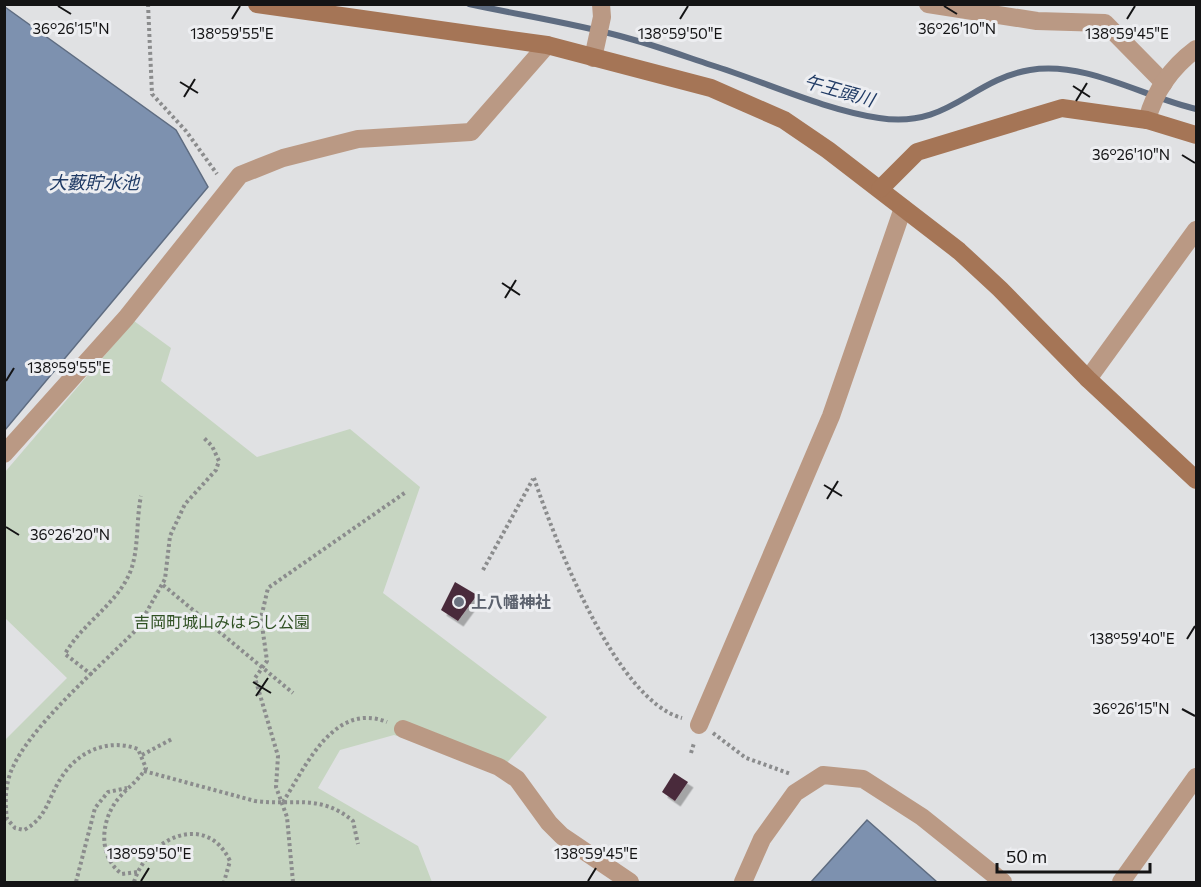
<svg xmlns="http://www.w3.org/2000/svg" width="1201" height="887" font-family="Commissioner,'Noto Sans JP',sans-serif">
<defs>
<filter id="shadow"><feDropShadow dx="5.5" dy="5.5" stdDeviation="0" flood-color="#0004"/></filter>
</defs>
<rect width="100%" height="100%" fill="#e0e1e3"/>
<!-- green -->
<path fill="#c6d5c1" d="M134,321L171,348L161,381L257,457L350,429L420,487L383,593L547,717L498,773L455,755L394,735L340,750L318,788L418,846L432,882H5V740L67,678L5,618V472Z"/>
<!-- water -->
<g fill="#7d91af" stroke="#5e6c81" stroke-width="1.5">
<path d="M5,7L176,130L208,187L5,430Z"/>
<path d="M867,820L937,882H811Z"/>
</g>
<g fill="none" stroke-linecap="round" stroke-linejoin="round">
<!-- stream -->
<path stroke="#5e6c81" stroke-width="6" d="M469,4C520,15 571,23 620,36C651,44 681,55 711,65C766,82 821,109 879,118C949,129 970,80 1030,70C1087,61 1143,97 1196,109"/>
</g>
<!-- building -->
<g fill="#4a2b3b" filter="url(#shadow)">
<path d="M455,582L477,595L458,621L441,610Z"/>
<path d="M674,773L688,782L675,801L662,792Z"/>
</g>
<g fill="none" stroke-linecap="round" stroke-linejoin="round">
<!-- path -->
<g stroke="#8b8c8d" stroke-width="4" stroke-dasharray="3 3" stroke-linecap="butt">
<path d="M148,4L152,94L186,131L217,174"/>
<path d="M534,478C555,540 615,700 682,718"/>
<path d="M483,570L533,479"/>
<path d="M163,585L293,693"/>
<path d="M92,675L65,654C82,623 118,604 131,570C139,547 136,520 141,496"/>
<path d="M713,733L746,758L791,774"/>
<path d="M691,753L694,743"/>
<path d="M142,755L172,739"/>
<path d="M144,771L255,801C292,806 320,793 353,821L358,844"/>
<path d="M283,802C306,766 334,701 387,722"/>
<path d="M137,872L122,874C98,857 100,821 118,799C127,788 138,781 146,768L138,749C108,738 78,751 61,778C48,798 47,818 24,830L15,828L7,819C5,804 5,789 10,774C26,729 102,665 137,629L165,579L170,536L185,504L216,470L219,461L212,446L203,437"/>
<path d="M76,882L95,808L108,792L127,788"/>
<path d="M134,882C147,839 206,810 230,861L224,882"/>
<path d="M293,882L287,817L276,787L278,756L255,678L267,661L261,618L268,588L406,492"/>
</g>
<!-- street -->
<g stroke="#ba9984" stroke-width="18">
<path d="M928,4L1037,21L1105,23L1164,83"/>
<path d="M593,58L602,17L601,4"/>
<path d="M1147,120C1155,90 1172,67 1196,49"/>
<path d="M1088,379L1196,230"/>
<path d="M4,454L126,318L240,175L283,158L358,139L471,132L547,45"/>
<path d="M699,725L831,416L903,208"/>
<path d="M403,729L499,767L517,779L549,823L562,836L630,882"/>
<path d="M743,882L762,839L795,793L823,775L863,779L922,817L1003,882"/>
<path d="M1121,882L1196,777"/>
</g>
<!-- secondary -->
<g stroke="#a57556" stroke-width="18">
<path d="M257,4L547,45L711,88L784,120L828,150L959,251L1000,289L1088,379L1196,480"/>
<path d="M880,189L917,152L1062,108L1147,120L1196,135"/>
</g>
</g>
<!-- ticks -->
<path fill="none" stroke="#141415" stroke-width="2" d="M58,6L71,14M944,6L957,14M232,19L240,6M680,19L688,6M1127,19L1135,6M180,82L198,93M1073,86L1090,97M184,97L195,79M1076,101L1087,83M1182,155L1195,163M502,283L520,295M505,298L516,280M6,381L14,368M824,485L842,496M827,499L838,481M6,527L19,535M1187,639L1195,626M253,682L271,693M256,696L268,678M1182,709L1195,716M141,881L149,868M588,881L596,868"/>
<!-- markers -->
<circle fill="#6b7280" stroke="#edeef1" stroke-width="2" cx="459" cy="602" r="6"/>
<g text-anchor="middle" stroke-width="6" stroke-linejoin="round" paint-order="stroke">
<!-- worship labels -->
<g font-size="16" font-weight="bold" fill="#5b616d" stroke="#edeef1" text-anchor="start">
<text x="471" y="608">上八幡神社</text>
</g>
<!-- park labels -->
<g font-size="16" fill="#305124" stroke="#edeef1">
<text x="222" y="628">吉岡町城山みはらし公園</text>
</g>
<!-- water labels -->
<g font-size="18" font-style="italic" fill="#203b65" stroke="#edeef1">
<text transform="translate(839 91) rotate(16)" y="6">午王頭川</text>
<text x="94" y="189">大藪貯水池</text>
</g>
</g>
<g font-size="15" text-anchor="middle" fill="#141415" stroke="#edeef1" stroke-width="6" stroke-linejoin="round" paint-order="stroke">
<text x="71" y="34">36°26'15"N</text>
<text x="957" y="34">36°26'10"N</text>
<text x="232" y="39">138°59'55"E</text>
<text x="680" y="39">138°59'50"E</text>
<text x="1127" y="39">138°59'45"E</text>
<text x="1131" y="160">36°26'10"N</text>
<text x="69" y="373">138°59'55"E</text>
<text x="70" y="540">36°26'20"N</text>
<text x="1132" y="644">138°59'40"E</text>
<text x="1131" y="714">36°26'15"N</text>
<text x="149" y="859">138°59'50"E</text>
<text x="596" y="859">138°59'45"E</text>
</g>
<!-- border -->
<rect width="1201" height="887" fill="none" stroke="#141415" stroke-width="12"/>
<!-- scale -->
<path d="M997 863v9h153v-9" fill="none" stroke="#141415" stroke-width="3"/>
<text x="1006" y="863" font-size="18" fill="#141415" stroke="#edeef1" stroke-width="4.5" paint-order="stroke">50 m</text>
</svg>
